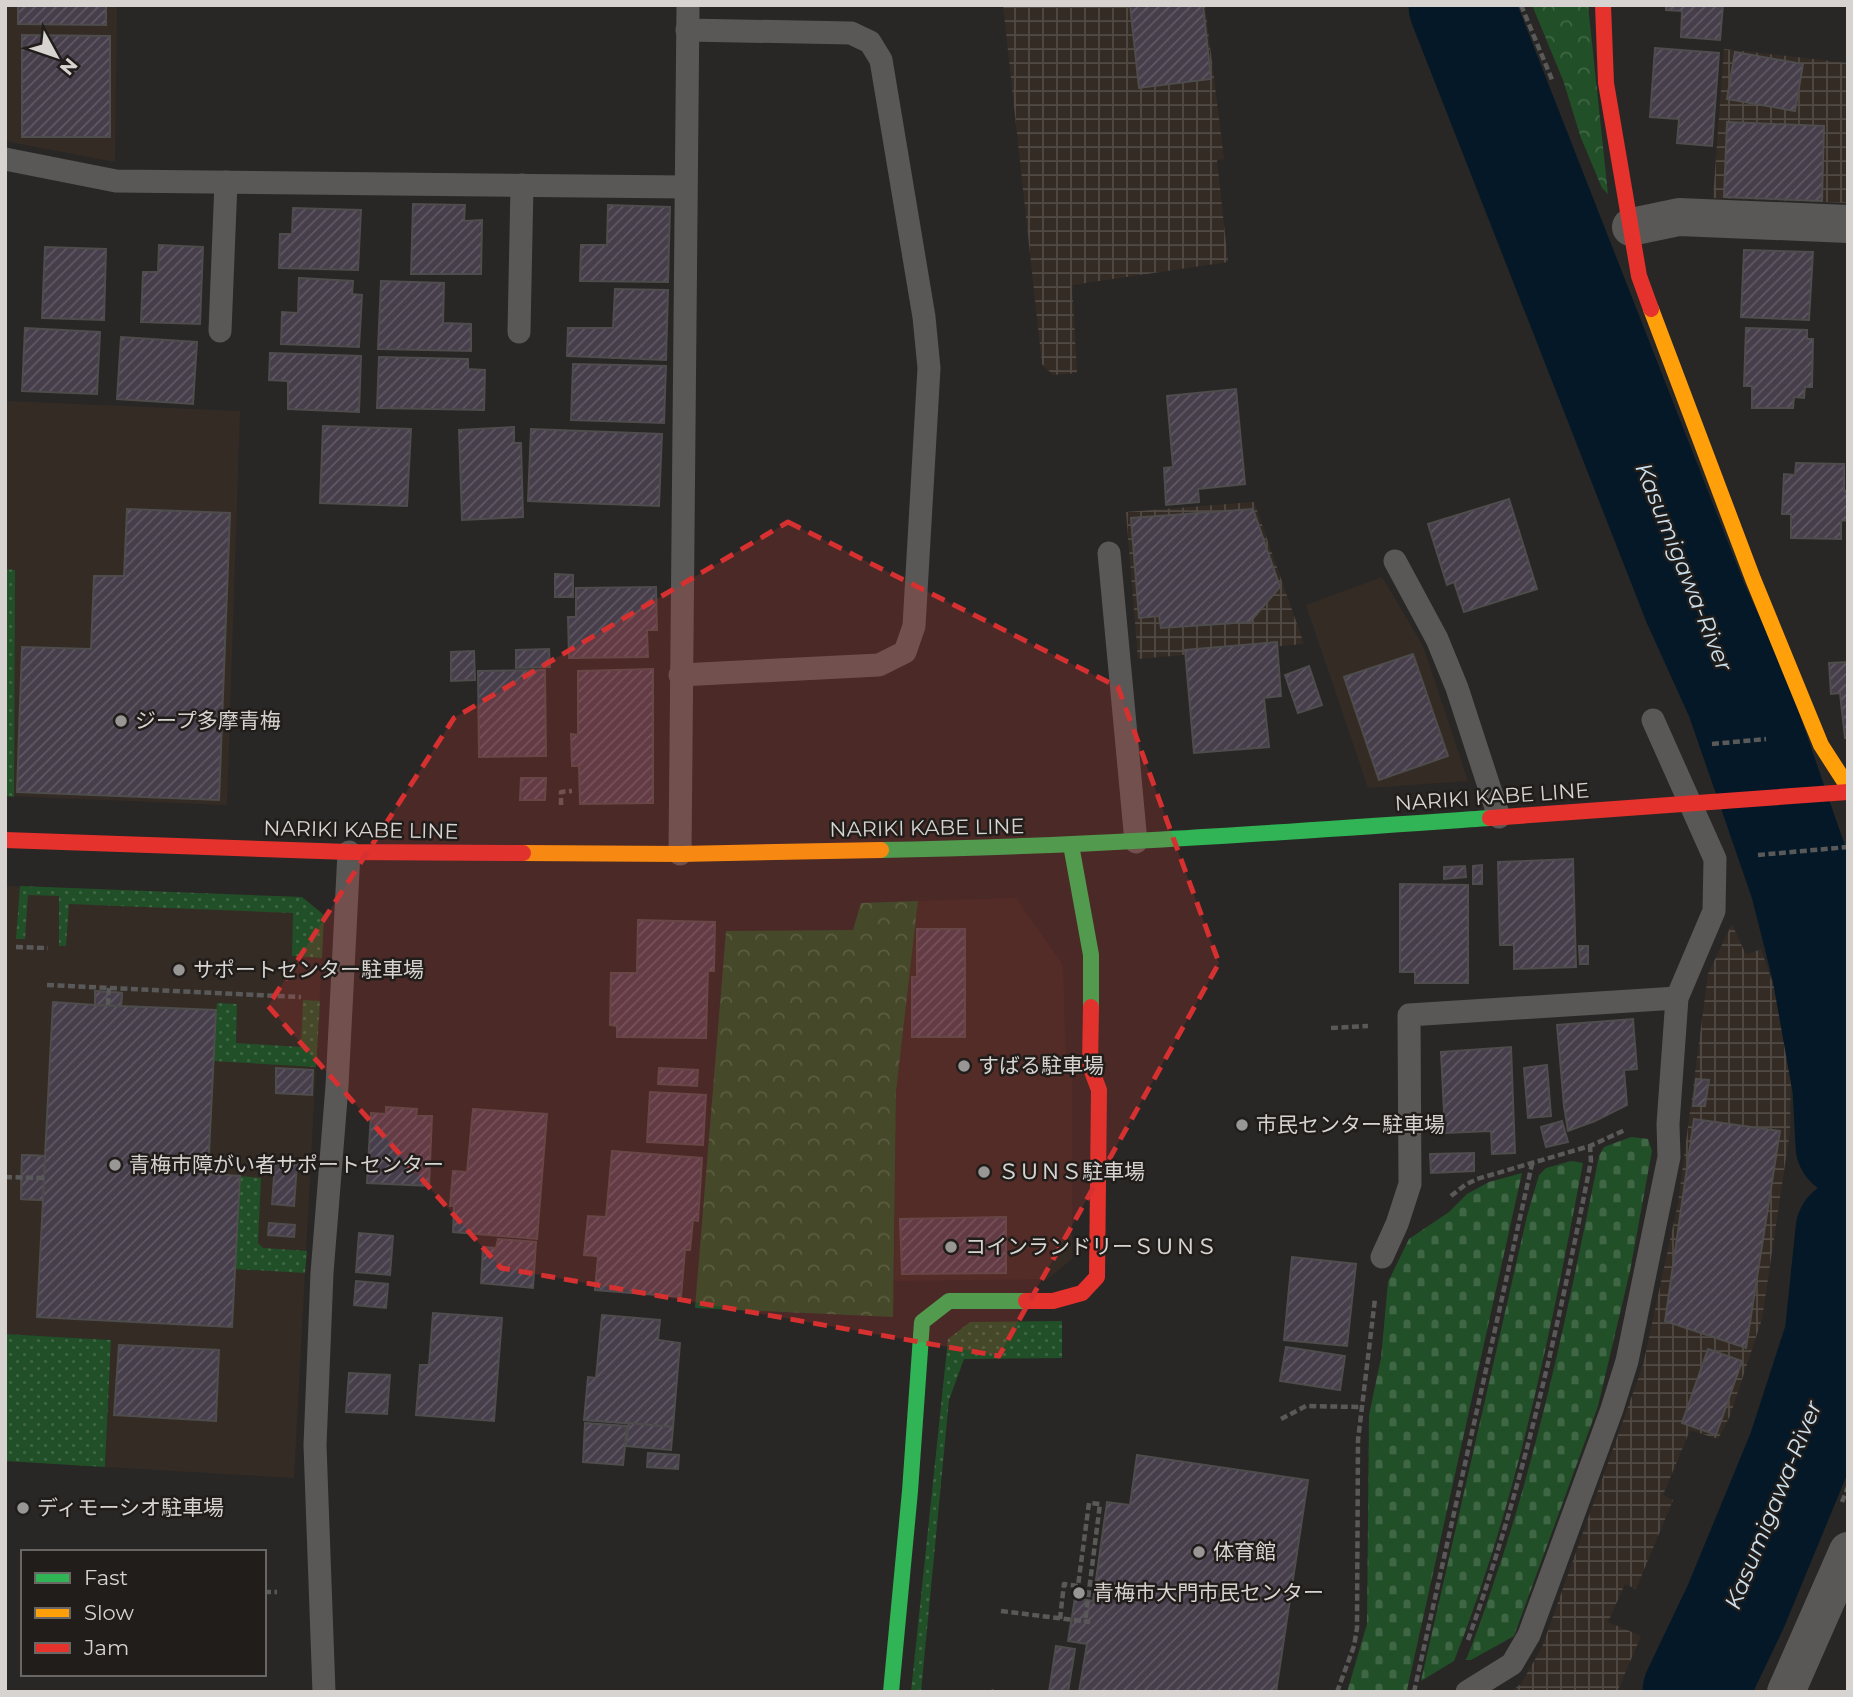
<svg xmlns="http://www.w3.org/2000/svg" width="1853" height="1697" font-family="Montserrat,'Noto Sans JP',sans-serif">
<defs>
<pattern id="industrial-grid" width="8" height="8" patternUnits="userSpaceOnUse" patternTransform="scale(1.75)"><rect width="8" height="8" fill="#342b25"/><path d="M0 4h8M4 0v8" fill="none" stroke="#514944"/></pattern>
<pattern id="grass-dots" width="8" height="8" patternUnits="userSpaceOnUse" patternTransform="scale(1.75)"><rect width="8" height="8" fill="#214f27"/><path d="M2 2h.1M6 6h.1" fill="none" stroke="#406745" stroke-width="1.8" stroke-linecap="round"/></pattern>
<pattern id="forest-crowns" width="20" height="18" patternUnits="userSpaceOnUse" patternTransform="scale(1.75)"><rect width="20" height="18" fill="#214f27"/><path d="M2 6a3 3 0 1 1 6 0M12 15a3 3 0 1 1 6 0" fill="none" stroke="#406745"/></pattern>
<pattern id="cemetery-stones" width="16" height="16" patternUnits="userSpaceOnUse" patternTransform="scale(1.75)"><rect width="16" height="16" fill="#214f27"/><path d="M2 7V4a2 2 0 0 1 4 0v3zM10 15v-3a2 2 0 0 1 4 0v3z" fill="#406745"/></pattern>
<pattern id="building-hatch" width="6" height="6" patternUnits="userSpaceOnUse" patternTransform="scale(1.75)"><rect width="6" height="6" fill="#463e4a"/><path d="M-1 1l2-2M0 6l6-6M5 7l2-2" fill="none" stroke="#605963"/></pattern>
</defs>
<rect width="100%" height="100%" fill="#292725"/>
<!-- built -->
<g fill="#342b25">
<path d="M5,5H117L115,162L5,141Z"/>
<path d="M5,401L240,411L227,805L5,796Z"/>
<path d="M1382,577L1423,646L1468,781L1368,788L1306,605Z"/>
<path d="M5,886L302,897L324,915L294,1478L105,1467L111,1340L5,1334Z"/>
<path d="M1016,898L1063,965L1066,1070H1072V1259L1048,1279L894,1281L896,1092L918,901Z"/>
</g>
<!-- industrial -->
<g fill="url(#industrial-grid)">
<path d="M1003,5H1205L1224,159L1217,160L1228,262L1072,285L1077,373L1053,375L1042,364Z"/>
<path d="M1724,49L1848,63V203L1713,198Z"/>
<path d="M1254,502L1304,644L1138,659L1126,512Z"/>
<path d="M1732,924L1746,955L1761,949L1786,1023L1791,1076L1790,1131L1762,1319L1730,1416L1718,1439L1690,1430L1663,1495L1673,1500L1636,1589L1625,1584L1608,1622L1641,1636L1617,1692H1510L1521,1684L1542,1647L1643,1365L1678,1203L1708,974Z"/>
</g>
<!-- grass -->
<g fill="url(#grass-dots)">
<path d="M5,569L15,570L14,797L5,796Z"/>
<path d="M20,886L302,897L324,915L322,958L292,956L293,913L69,904L66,946H59V896L28,895L25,939H16Z"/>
<path d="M303,1000L320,1001L316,1067L213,1061L217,1003L237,1004L236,1043L301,1047Z"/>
<path d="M240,1176L261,1178L258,1243L263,1248L307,1251L305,1273L235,1269Z"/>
<path d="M1062,1321V1358L964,1359L949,1400L921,1692H911L948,1339L970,1322Z"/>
<path d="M5,1334L111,1340L105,1467L5,1461Z"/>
</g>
<!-- forest -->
<g fill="url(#forest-crowns)">
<path d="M1532,5H1588L1608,194L1602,188L1581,138L1563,80Z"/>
<path d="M918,901L896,1092L893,1317L695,1308L726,931L853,930L861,903Z"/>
</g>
<!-- cemetery -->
<g fill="url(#cemetery-stones)">
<path d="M1631,1137L1648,1139L1652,1151L1630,1271L1598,1406L1514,1636L1471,1660H1466C1480,1626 1491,1590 1503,1555C1545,1424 1572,1290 1599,1156L1604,1147Z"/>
<path d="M1571,1161L1583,1163C1551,1330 1517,1502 1454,1661L1421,1681L1527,1216L1539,1175L1546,1168Z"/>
<path d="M1522,1173L1407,1690L1404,1692H1347L1367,1624L1369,1415L1381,1358L1388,1282L1409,1239L1449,1212L1467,1194L1489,1182Z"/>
</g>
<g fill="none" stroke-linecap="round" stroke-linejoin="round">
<!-- river -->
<g stroke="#041827" stroke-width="105">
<path d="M1461,5L1695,602L1738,697L1802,882L1824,969L1845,1087L1848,1145"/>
<path d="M1695,1692L1736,1606L1800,1451L1837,1337L1848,1231"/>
</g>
</g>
<!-- building -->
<g fill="url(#building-hatch)" stroke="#4e4c4c" stroke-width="2">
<path d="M18,5H106V25L18,24Z"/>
<path d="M1130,5H1203L1211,79L1139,88Z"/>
<path d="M1666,5H1723L1720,40L1681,37L1682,11L1666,10Z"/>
<path d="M22,35L110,36V137H22Z"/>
<path d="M1655,48L1719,53L1712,146L1677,143L1679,119L1650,117Z"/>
<path d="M1735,52L1803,64L1795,111L1727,99Z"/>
<path d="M1727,122L1824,126L1822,201L1724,197Z"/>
<path d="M413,204L465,205L464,221L482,220L481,274H411Z"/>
<path d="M608,205L670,207L668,282L580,281L581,245H607Z"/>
<path d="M293,208L361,210L358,270L279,268L280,234H292Z"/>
<path d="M159,245L203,247L200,324L141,322L143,272H158Z"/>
<path d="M45,247L106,249L104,320L42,318Z"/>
<path d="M1744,250L1813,252L1809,320L1741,317Z"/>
<path d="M299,278L353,281L352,294L362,295L359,347L281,344L282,312L298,313Z"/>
<path d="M381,281L444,283L443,323L471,324V351L378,349Z"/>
<path d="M615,289L668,290L666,360L567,356L568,328H613Z"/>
<path d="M25,328L100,332L97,394L22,391Z"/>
<path d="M1746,328L1807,330V339H1813L1812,387H1805L1804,398L1794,397L1793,408H1752V386H1744Z"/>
<path d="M121,337L197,342L193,404L117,399Z"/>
<path d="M270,353L361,356L359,412L288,409V381L269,380Z"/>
<path d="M379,357L468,359V369L485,370L484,410L377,408Z"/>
<path d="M573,364L666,366L664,423L571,420Z"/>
<path d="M1236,389L1245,484L1198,489L1199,502L1166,505L1164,468L1173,467L1167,396Z"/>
<path d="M323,426L411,429L407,506L320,503Z"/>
<path d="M514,427V443H521L523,517L462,520L459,430Z"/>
<path d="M531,429L662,434L659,506L528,501Z"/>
<path d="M1796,463L1844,464V491H1848V520L1841,521V539L1791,538V514H1782L1784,474L1795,475Z"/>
<path d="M1509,499L1537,589L1464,612L1454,582L1447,585L1428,524Z"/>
<path d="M127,509L230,513L219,800L17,792L22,647L91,649L94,576H124Z"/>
<path d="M1253,509L1280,587L1250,622L1161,628L1159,616L1139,618L1131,518Z"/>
<path d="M555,574L573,575V597H555Z"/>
<path d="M656,587L657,630H647L648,657L569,658L568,617H576V588Z"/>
<path d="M1277,642L1281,696L1264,698L1269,747L1194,753L1185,650Z"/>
<path d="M549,649L550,667L516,668V650Z"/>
<path d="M474,651L475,680L451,681V652Z"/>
<path d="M1413,654L1448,756L1379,780L1344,677Z"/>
<path d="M1848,662V738H1845L1840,693L1831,694L1829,663Z"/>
<path d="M1309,666L1322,705L1298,713L1285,675Z"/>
<path d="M653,669V803L580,804L579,766H572L571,734L578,735V671Z"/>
<path d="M545,670L546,756L479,757L478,671Z"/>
<path d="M521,778H546L545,800H520Z"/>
<path d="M1573,859L1576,967L1514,969V945H1500L1498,862Z"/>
<path d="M1482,865V884H1473V866Z"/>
<path d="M1465,866L1466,877L1444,879V867Z"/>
<path d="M1400,884L1468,885V983H1415V972H1400Z"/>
<path d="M638,920L715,922L714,971H708L706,1038L617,1037V1026L610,1025L611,973H637Z"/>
<path d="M917,929H965V1037H912V977H917Z"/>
<path d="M1579,946H1588V964H1580Z"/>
<path d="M95,991L122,993L121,1006L216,1010L208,1174L240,1176L232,1327L37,1317L43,1200L21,1199L22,1155L45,1156L53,1002L95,1005Z"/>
<path d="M95,991L122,993L121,1006L95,1005Z"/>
<path d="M1633,1019L1637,1069L1624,1070L1627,1105L1595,1121L1568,1131L1564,1106L1557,1025Z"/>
<path d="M1511,1047L1515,1153L1492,1154L1491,1131L1445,1133L1441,1052Z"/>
<path d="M1547,1065L1551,1116L1528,1118L1524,1068Z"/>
<path d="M276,1068L313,1070L312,1095L276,1093Z"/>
<path d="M659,1068L698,1070L697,1086L658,1084Z"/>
<path d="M1696,1079L1709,1080L1705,1106H1693Z"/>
<path d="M650,1092L706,1095L703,1145L647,1142Z"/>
<path d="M386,1107L417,1109L416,1116H432L429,1186L367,1183L371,1113L386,1114Z"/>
<path d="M473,1109L547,1114L537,1239L453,1232L454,1206H450L453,1171L467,1172Z"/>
<path d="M1694,1119L1780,1131L1746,1348L1665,1321Z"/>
<path d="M1562,1121L1568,1142L1546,1147L1541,1127Z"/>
<path d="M612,1151L702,1158L698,1221L693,1220L690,1250H685L681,1297L595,1290L598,1256L584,1255L588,1216L606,1217Z"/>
<path d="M1474,1153V1171L1431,1173L1430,1154Z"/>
<path d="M22,1155L45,1156L43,1200L21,1199Z"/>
<path d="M275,1163L297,1164L294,1206L272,1204Z"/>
<path d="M1006,1217V1273L902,1274L900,1219Z"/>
<path d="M269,1223L295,1225L294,1237L268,1235Z"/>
<path d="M359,1233L393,1236L390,1275L356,1272Z"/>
<path d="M498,1239L536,1242L533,1288L481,1283L483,1247L496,1248Z"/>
<path d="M1292,1257L1356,1264L1347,1346L1284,1340Z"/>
<path d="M356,1281L388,1284L386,1308L354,1305Z"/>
<path d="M433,1313L502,1318L494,1421L416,1415L420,1365H429Z"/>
<path d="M602,1315L660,1320L658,1340L680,1343L673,1427L584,1420L588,1377L596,1378Z"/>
<path d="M119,1345L219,1350L216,1421L114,1415Z"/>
<path d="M1286,1347L1345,1356L1340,1390L1280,1381Z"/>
<path d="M1708,1349L1742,1361L1716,1435L1682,1423Z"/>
<path d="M349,1373L390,1375L387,1414L346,1412Z"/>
<path d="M585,1423L627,1426L623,1465L583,1462Z"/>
<path d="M629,1423L673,1427L671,1450L626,1446Z"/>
<path d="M648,1453L679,1455L678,1469L647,1467Z"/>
<path d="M1137,1455L1308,1480L1276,1692H1079L1087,1644L1068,1641L1075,1598L1093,1601L1107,1502L1130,1505Z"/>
<path d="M1056,1646L1075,1649L1068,1692H1049Z"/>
</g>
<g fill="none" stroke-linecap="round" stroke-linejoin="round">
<!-- path -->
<g stroke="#5a5959" stroke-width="4.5" stroke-dasharray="7 3.5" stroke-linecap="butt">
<path d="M1521,5L1553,82"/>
<path d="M1712,744L1766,739"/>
<path d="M561,805V792L572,791"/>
<path d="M1758,855L1848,847"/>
<path d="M16,947L48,948"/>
<path d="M47,985L301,997"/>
<path d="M108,1005L109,988"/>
<path d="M1331,1028L1368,1026"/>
<path d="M5,1177L44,1178"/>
<path d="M1451,1196L1465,1185L1477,1179L1590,1146L1625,1130"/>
<path d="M1281,1419L1306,1406L1361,1407"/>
<path d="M1842,1502L1848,1487"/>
<path d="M264,1592H277"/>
<path d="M1001,1611L1090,1622"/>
<path d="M1060,1619L1064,1584L1078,1586L1089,1503L1100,1504L1085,1622"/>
<path d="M1468,1640C1524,1484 1559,1323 1591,1161L1590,1146"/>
<path d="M991,1690L992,1692"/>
<path d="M1337,1692L1354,1646L1357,1628L1358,1440L1375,1299"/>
<path d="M1414,1692L1532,1164"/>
</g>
<!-- lane -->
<g stroke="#595856" stroke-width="23">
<path d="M5,159L116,181L685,187"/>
<path d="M220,331L226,182"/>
<path d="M519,332L522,185"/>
<path d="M1109,553L1136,842"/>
<path d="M1395,561L1437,639L1457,688L1499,817"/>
<path d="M680,675L879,665L905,652L914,626L929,368L924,317L881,60L870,42L851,33L687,30"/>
<path d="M680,854L688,5"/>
<path d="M1382,1257L1397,1224L1410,1184L1409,1015L1677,998"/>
<path d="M324,1692L315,1445L322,1273L337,1086L349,852"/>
<path d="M1467,1692L1512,1664L1529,1635L1612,1409L1627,1361L1669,1157L1668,1124L1677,998L1714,911L1715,859L1653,720"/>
</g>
<!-- street -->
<g stroke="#595856" stroke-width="38">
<path d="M1631,227L1679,217L1848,224"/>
<path d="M1786,1692L1848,1551"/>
</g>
<!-- fast -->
<g stroke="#30b455" stroke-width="16">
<path d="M1071,845L1091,955V1007"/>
<path d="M881,850C1084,847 1287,832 1490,818"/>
<path d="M891,1692L910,1491L922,1322L949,1301H1026"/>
</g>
<!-- slow -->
<g stroke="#ff9f0a" stroke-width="16">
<path d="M1651,309L1753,579L1821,745L1848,787"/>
<path d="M523,853L680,854L881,850"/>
</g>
<!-- jam -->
<g stroke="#e5322d" stroke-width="16">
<path d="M1603,5L1606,83L1639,276L1651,309"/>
<path d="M1490,818L1848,792"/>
<path d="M5,840L349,852L523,853"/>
<path d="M1026,1301H1053L1082,1293L1097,1277L1099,1090L1090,1066L1091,1007"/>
</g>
</g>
<!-- marked area -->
<path fill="#d63130" fill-opacity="0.2" stroke="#d63130" stroke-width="5" stroke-dasharray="14 9" stroke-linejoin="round" d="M788,522L1118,687L1219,963L999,1356L501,1268L268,1006L454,718Z"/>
<!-- markers -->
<g fill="#999795" stroke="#211d1a" stroke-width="2.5">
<circle cx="121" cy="721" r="7"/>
<circle cx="179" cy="970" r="7"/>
<circle cx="964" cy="1066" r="7"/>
<circle cx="1242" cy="1125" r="7"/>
<circle cx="115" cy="1165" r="7"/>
<circle cx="984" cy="1172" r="7"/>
<circle cx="951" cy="1247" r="7"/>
<circle cx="23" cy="1508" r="7"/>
<circle cx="1199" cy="1552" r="7"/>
<circle cx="1079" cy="1593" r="7"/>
</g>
<g text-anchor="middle" stroke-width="5" stroke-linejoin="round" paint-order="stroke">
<!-- poi labels -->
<g font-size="21" fill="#d6d3d1" stroke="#211d1a" text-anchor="start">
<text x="135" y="728">ジープ多摩青梅</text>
<text x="193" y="977">サポートセンター駐車場</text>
<text x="978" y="1073">すばる駐車場</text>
<text x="1256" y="1132">市民センター駐車場</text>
<text x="129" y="1172">青梅市障がい者サポートセンター</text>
<text x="998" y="1179">ＳＵＮＳ駐車場</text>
<text x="965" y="1254">コインランドリーＳＵＮＳ</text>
<text x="37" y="1515">ディモーシオ駐車場</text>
<text x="1213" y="1559">体育館</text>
<text x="1093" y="1600">青梅市大門市民センター</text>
</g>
<!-- street labels -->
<g font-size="21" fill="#d6d3d1" stroke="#211d1a">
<text transform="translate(1492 797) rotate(-4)" y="7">NARIKI KABE LINE</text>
<text transform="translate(927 828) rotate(-1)" y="7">NARIKI KABE LINE</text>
<text transform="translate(361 830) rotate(1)" y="7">NARIKI KABE LINE</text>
</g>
<!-- water labels -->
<g font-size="23" font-style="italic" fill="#cce1ef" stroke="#211d1a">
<text transform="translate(1684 567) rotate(68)" y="8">Kasumigawa-River</text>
<text transform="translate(1773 1505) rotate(-68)" y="8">Kasumigawa-River</text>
</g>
</g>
<!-- border -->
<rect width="1853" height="1697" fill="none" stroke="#d6d3d1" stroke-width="14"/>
<!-- legend -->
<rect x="21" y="1550" width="245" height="126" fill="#211d1a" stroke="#696663" stroke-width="2"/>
<rect x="35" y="1573" width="35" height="10" fill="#30b455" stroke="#696663" stroke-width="2"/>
<text x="84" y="1585" font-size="21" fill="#d6d3d1">Fast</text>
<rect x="35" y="1608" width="35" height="10" fill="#ff9f0a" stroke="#696663" stroke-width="2"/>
<text x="84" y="1620" font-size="21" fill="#d6d3d1">Slow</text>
<rect x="35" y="1643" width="35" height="10" fill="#e5322d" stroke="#696663" stroke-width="2"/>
<text x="84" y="1655" font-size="21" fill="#d6d3d1">Jam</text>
<!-- north arrow -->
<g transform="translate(56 56) rotate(130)" stroke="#211d1a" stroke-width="5" paint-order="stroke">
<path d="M0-5L12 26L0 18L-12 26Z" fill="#d6d3d1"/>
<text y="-10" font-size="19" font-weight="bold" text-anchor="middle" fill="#d6d3d1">N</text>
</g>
</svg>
